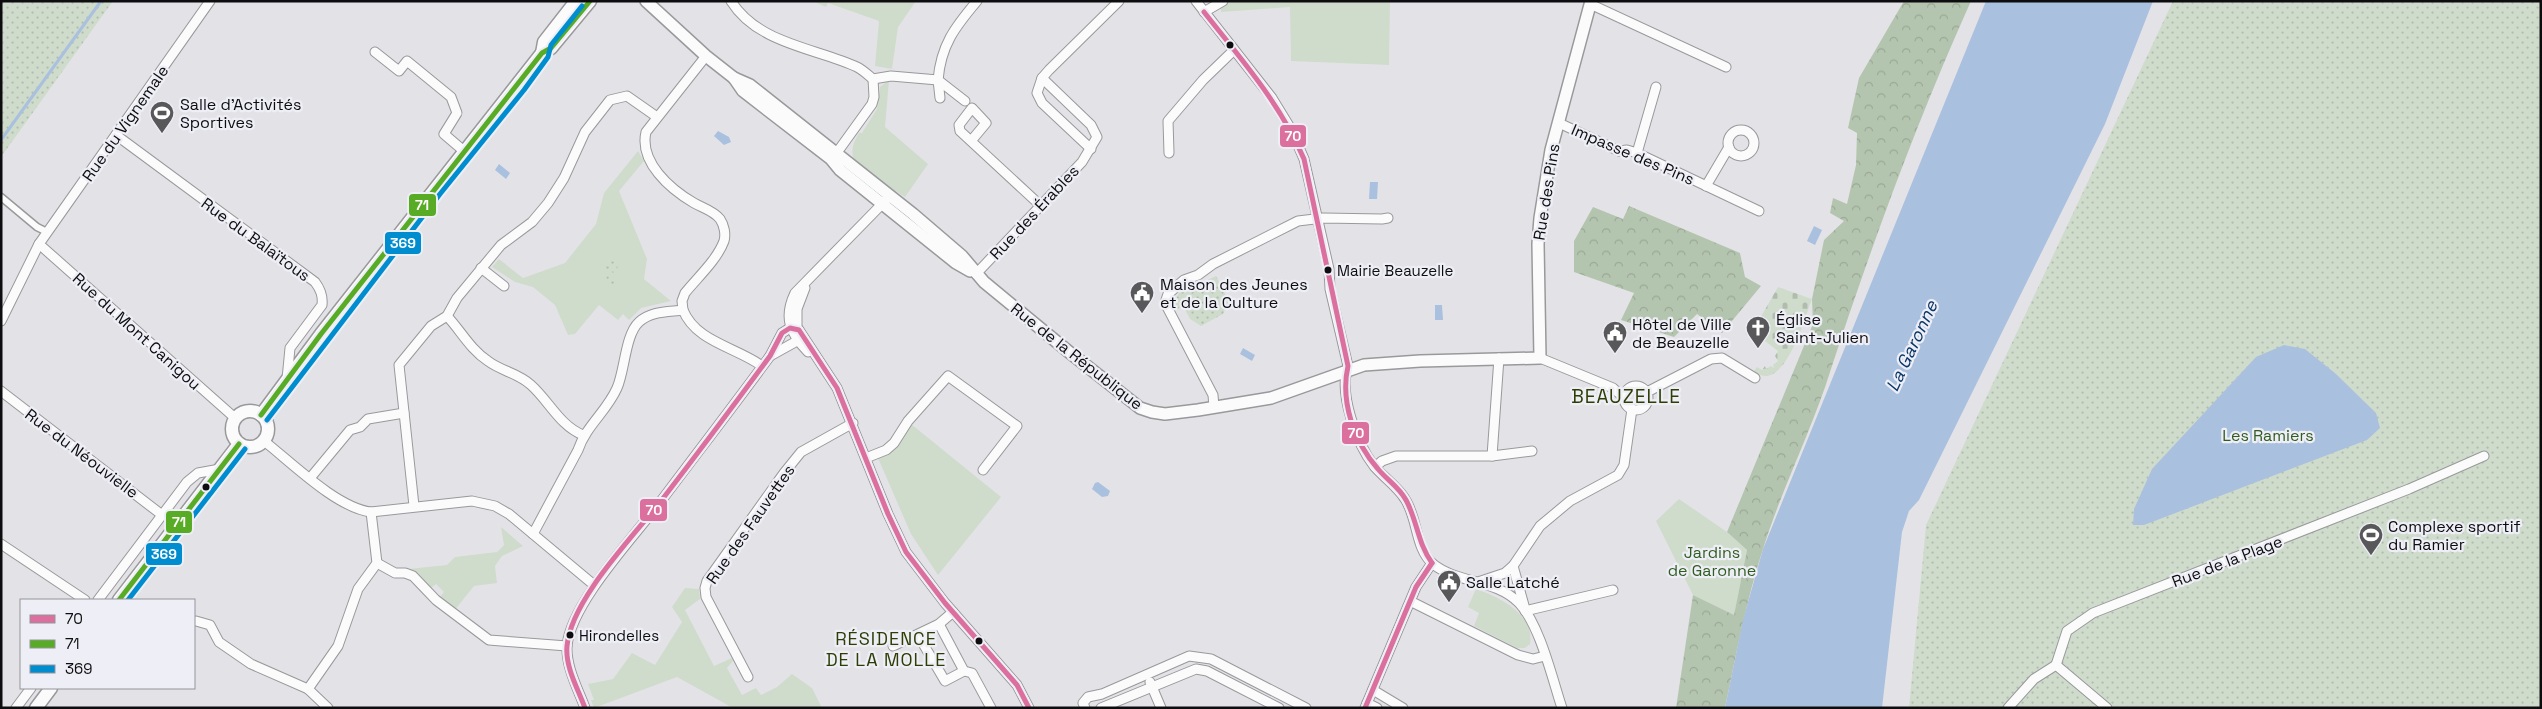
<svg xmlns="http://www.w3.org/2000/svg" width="2542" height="709" font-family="'Space Grotesk',sans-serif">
<defs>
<pattern id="forest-crowns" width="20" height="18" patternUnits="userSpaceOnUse" patternTransform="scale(1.25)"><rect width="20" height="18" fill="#b4c5af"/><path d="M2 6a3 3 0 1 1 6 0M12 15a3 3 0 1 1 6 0" fill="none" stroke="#9aa896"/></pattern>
<pattern id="cemetery-stones" width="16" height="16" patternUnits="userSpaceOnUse" patternTransform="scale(1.25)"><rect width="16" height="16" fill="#cfdccc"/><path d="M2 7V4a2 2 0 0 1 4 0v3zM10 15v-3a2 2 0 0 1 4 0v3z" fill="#b1bcae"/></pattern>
<pattern id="park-dots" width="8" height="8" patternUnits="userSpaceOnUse" patternTransform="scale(1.25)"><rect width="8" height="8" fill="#cfdccc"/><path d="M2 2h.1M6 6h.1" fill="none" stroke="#b1bcae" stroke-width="1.8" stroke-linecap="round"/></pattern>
</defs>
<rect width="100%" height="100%" fill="#e3e3e7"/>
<!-- green -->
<g fill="#cfdccc">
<path d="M813,1H916L898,27L892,69L875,66L879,21L828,3L826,7Z"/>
<path d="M1232,1H1390L1389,65L1291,61L1290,7L1221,12V8Z"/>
<path d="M889,80L885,127L928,164L905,197L896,191L894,192L854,160C850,149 854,142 859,133H862L877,109L880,87Z"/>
<path d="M638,151L644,161L619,191L647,259L644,279L671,301L641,308L629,320L623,314L618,320L599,305L575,334L568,335L555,305L533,287L515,282L492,267L499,259L523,278L565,263L596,224L604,193Z"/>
<path d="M911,424L1001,497L938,575L911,534L878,458L897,446Z"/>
<path d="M1679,499L1727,532L1747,550L1734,616L1693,595L1656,521Z"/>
<path d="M501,527L523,546L502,556L495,566L497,583L474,586L454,611L439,598L444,592L436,584L431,588L408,569L447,565L455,557L497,552L504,545Z"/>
<path d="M685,588L699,589L700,599L685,610L714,666L732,658L733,661L727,668L742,695L756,688L761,695L777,687L792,674L812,688L822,708H733L677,677L594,708L591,700H594L588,684L613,679L632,653L655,665L682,622L672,607Z"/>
<path d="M1476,589C1499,597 1535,614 1530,644L1525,648H1517L1474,626L1479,613L1468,607Z"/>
</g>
<!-- forest -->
<g fill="url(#forest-crowns)">
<path d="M1904,1H1971C1917,121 1872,244 1831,369C1812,430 1782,488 1763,549C1746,601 1736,655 1725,708H1676L1693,595L1734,615L1747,550L1727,532L1813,324L1812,299L1824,240L1844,221L1830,213L1833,198L1847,204L1856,165L1857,133L1848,128L1859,78Z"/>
<path d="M1629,206L1740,253L1745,277L1761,286L1722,333L1697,314L1674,337L1621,320L1634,293L1574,272V241L1593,207L1623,219Z"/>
</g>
<!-- cemetery -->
<path fill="url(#cemetery-stones)" d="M1778,287L1812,299C1805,317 1789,376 1765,376C1761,376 1757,373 1753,372L1757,367L1762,370L1765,366L1766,369L1771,366L1774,368L1773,365L1778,361L1775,356L1778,351L1765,341L1761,345L1757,340L1756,341L1752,336L1745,334L1747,332L1751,334Z"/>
<!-- park -->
<g fill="url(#park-dots)">
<path d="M1,1H113L1,157Z"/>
<path d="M2173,1H2541V708H1909L1926,525Z"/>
<path d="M607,259L619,261L616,273L604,271Z"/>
<circle cx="611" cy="281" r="6"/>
<path d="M1216,276L1229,301L1223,314L1201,326L1190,319L1183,306L1177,310L1175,301L1179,293Z"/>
</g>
<!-- water -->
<g fill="#aac0df">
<path d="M1986,1H2153L2105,124L1919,500L1909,511L1902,532L1882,708H1725L1743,620L1763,549Z"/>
<path d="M718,131L729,137L731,142L724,145L714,136Z"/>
<path d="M499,164L510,173L506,179L495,170Z"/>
<path d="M1370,182H1378L1377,199H1369Z"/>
<path d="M1814,226L1822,230L1815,245L1807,241Z"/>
<path d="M1435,305H1442L1443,320H1435Z"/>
<path d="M2284,345L2305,349L2336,374L2376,413L2380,428L2367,440L2144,525H2133L2134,509L2152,469L2256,357Z"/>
<path d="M1243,348L1255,355L1252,361L1240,354Z"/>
<path d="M1098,482L1110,491L1108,496L1102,497L1092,489L1095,483Z"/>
</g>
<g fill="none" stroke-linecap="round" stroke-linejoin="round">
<!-- stream -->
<path stroke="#aac0df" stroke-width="3" d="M1,140L101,1"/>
<defs>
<path id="pedestrian" d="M1,197L37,227L43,230"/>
<g id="minor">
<path d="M731,1C758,44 816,48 857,67C863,70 868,75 873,79"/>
<path d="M1196,1L1272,98L1291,129L1304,159L1329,269L1330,289L1348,366C1338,393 1357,444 1374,466C1383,477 1397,486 1405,499C1418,518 1415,549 1433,564C1458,584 1496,579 1519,603C1540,625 1552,678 1562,708"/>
<path d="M1590,4L1726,67"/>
<path d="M1204,12L1223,1"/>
<path d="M375,52L399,71L407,61L451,97L457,113L444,134L465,152"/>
<path d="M873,79L891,76L938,80C941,45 955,27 977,1"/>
<path d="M940,98L938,80L965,101"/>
<path d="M1559,123L1619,151L1627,150L1637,153L1759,211"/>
<circle cx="1741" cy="143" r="13"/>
<path d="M116,135L315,282C321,290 323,296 322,305L290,348L287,379"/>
<path d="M971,141L986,123L972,108L959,125L960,131L1040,205"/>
<path d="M1091,149L1042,103L1037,93L1042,78L1049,70L1119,1"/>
<path d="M1169,153L1168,121L1203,80L1234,50"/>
<path d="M1637,153L1656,87"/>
<path d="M833,158L872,104L874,97L873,79"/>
<path d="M1706,186L1729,147"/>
<path d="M39,244L235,418"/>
<path d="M481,268L504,286"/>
<path d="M976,274L1082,162L1097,137L1091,125L1042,78"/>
<path d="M683,310L682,301L685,293C697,278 717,260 724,241C726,234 724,225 720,219C714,211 703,208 694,203C670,189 639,162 646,132L706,56"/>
<path d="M447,316C461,331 470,349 488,361C501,371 518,373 531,385C549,401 560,426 583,435"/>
<path d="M1,321L39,244L210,1"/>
<path d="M799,330L837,388L888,514L906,552L945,603L1017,685L1029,708"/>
<path d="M808,352C790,333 783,318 795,293L886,200"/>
<path d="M770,356L797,341V309L805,288"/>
<path d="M1540,358L1613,388L1623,397"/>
<circle cx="1636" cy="398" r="12"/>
<path d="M1,391L162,515"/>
<path d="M1647,392L1711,359L1722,358L1755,378"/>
<path d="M1214,407L1213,395L1165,303L1168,294L1184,280L1198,275L1213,264L1298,221L1323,218L1382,219L1388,218"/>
<path d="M264,441C292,463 337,508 371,512L472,501L495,506L509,514L594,585"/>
<path d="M1492,456L1499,358"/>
<path d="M866,458L886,450L894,443L908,421L948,376L1017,426L983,470"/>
<path d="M1375,467L1382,461L1396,456H1492L1532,451"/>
<path d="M311,477L350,430L360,427L368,419L404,413"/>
<path d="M414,506L399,365L431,326L447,316L457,298L501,245L532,222L548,203L564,178L585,132L610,100L627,96L657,117"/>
<path d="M533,534L578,450C586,426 607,411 617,388C625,370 625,335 639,322C651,311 667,312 683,310C696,342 736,347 762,366"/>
<path d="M1,544L85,600"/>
<path d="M377,563L395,573H405L413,576L436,600L489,640L567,646"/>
<path d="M1513,566L1525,609"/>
<path d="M1478,582L1505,573L1513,566L1540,526L1570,501L1618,475L1624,465L1632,409"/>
<path d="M98,600L187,482L198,473L220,469"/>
<path d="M1412,602L1518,655L1533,659L1545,656"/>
<path d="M1525,611L1613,590"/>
<path d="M196,621L210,625L219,642L251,664L308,689L328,708"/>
<path d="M939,624L964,671L972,673L991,708"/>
<path d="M918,635L945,681L964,671"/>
<path d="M893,646L939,624L953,612"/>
<path d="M2056,665L2067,631L2093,613L2409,489L2484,456"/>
<path d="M2056,665L2107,708"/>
<path d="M748,677L706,597L705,588L707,581L784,473L801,452L853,423"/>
<path d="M1150,682L1161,708"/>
<path d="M308,689L338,646L358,589L377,563L371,512"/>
<path d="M1373,690L1403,708"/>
<path d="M1367,703L1377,708"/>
<path d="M16,708L31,688"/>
<path d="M585,708C578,689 566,667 567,646C571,603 634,537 661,501C697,453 734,405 770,356L782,333L790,328L799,330"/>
<path d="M1085,708L1083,703L1088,697L1102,694L1189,656L1211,659L1306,708"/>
<path d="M1101,708L1196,669L1207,671L1279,708"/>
<path d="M1365,708L1416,587L1432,563"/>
<path d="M2008,708L2034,679L2056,665"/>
</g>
<g id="tertiary">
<path d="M646,1L706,56L734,78L750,85L913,214L962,256L984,282L1069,352L1140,408L1152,412L1165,414L1198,410L1271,398L1364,365L1420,361L1540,358L1538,244L1540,218L1551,150L1591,1"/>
<path d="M734,78L743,91L831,159L840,170L956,263L970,271"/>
</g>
<g id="secondary">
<path d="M542,53L544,42L576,1"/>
<circle cx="250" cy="429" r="18"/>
<path d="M261,415L321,334L542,53L551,48L590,1"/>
<path d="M119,600L239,444"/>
<path d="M36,708L51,688"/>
</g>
</defs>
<!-- pedestrian casing -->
<use href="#pedestrian" stroke="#99999c" stroke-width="9"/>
<!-- minor casing -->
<use href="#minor" stroke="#99999c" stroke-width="11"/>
<!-- tertiary casing -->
<use href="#tertiary" stroke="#99999c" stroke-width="14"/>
<!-- secondary casing -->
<use href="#secondary" stroke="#99999c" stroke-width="15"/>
<!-- pedestrian -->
<use href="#pedestrian" stroke="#fbfbfb" stroke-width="6"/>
<!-- minor -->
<use href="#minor" stroke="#fbfbfb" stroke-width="9"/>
<!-- tertiary -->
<use href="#tertiary" stroke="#fbfbfb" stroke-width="11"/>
<!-- secondary -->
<use href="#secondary" stroke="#fbfbfb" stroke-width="12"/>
<defs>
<g id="bus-1">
<path d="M1204,12C1241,59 1280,103 1304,159L1348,366C1340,401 1354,442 1378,469C1387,480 1399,487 1406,500C1417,520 1418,544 1432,563"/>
<path d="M585,708C578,689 565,667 567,646C571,600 632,538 661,501C698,453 734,405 770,356L782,333L790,328L799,330L837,388L888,514L906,552L945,603L1017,685L1029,708"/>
<path d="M1365,708L1416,587L1432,563"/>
</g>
<g id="bus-2">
<path d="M261,415L321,334L542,53L551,48L590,1"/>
<path d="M119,600L239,444"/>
</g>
<g id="bus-3">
<path d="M267,420L440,194L524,90L548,57L551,45L582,6"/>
<path d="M128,600L245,449"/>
</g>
</defs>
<!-- bus-1 casing -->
<use href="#bus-1" stroke="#eeeef6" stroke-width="9"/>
<!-- bus-2 casing -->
<use href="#bus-2" stroke="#eeeef6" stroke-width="9"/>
<!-- bus-3 casing -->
<use href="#bus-3" stroke="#eeeef6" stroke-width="9"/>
<!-- bus-1 -->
<use href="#bus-1" stroke="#db709f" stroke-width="5"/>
<!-- bus-2 -->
<use href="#bus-2" stroke="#58ac25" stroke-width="5"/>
<!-- bus-3 -->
<use href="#bus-3" stroke="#008dcf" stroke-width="5"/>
</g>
<!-- icons -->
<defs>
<symbol id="stadium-pin" viewBox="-11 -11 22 30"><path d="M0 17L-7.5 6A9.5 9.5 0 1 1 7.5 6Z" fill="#58585b" stroke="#eeeef6"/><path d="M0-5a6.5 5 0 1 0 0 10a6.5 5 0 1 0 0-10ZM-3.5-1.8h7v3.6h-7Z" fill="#fff"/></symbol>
<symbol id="civic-pin" viewBox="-11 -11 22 30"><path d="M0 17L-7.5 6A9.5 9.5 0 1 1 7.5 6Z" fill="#58585b" stroke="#eeeef6"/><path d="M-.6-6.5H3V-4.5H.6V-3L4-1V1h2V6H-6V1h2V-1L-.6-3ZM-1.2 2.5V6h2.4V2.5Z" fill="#fff"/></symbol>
<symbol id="church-pin" viewBox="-11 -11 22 30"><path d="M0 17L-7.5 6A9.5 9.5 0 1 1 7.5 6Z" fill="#58585b" stroke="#eeeef6"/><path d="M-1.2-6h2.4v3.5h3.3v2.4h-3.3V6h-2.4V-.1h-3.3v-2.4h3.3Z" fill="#fff"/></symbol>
</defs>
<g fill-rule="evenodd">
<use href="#stadium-pin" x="148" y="99" width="28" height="38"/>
<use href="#civic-pin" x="1128" y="279" width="28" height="38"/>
<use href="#church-pin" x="1744" y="314" width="28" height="38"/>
<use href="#civic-pin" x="1601" y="319" width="28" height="38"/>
<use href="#stadium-pin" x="2357" y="521" width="28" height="38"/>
<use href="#civic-pin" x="1435" y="568" width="28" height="38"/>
</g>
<!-- markers -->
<g fill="#0d0d10" stroke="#eeeef6" stroke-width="2">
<circle cx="1230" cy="45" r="4.5"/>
<circle cx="1328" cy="270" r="4.5"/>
<circle cx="206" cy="487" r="4.5"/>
<circle cx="570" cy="635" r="4.5"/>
<circle cx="979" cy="641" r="4.5"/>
</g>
<g text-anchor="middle" stroke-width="4.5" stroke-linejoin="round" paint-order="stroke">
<!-- bus labels -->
<g font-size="15" fill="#0d0d10" stroke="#eeeef6" text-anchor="start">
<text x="1337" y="276">Mairie Beauzelle</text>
<text x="579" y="641">Hirondelles</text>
</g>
<!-- poi labels -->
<g font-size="16" fill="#0d0d10" stroke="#eeeef6" text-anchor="start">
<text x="180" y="110">Salle d'Activités<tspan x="180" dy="18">Sportives</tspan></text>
<text x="1160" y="290">Maison des Jeunes<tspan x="1160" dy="18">et de la Culture</tspan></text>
<text x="1776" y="325">Église<tspan x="1776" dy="18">Saint-Julien</tspan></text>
<text x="1632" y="330">Hôtel de Ville<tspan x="1632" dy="18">de Beauzelle</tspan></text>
<text x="2388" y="532">Complexe sportif<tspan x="2388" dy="18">du Ramier</tspan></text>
<text x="1466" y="588">Salle Latché</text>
</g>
<!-- street labels -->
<g font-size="16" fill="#0d0d10" stroke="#eeeef6">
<text transform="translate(125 123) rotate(-55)" y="6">Rue du Vignemale</text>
<text transform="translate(1633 154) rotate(23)" y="6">Impasse des Pins</text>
<text transform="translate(1546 192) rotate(-81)" y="6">Rue des Pins</text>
<text transform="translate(1034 212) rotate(-47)" y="6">Rue des Érables</text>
<text transform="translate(256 239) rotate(36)" y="6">Rue du Balaïtous</text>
<text transform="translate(137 331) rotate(42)" y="6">Rue du Mont Canigou</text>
<text transform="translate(1077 356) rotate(38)" y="6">Rue de la République</text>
<text transform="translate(82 453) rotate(37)" y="6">Rue du Néouvielle</text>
<text transform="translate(750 524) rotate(-55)" y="6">Rue des Fauvettes</text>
<text transform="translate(2227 561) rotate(-21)" y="6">Rue de la Plage</text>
</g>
<!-- park labels -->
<g font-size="16" fill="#315c20" stroke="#eeeef6">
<text x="2268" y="441">Les Ramiers</text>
<text x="1712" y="558">Jardins<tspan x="1712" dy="18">de Garonne</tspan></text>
</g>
<!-- water labels -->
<g font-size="18" font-style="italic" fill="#0a376a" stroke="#eeeef6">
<text transform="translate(1912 346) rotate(-65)" y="6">La Garonne</text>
</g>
<!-- neighbourhood labels -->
<g font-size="18" letter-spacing="1" fill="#2d3d03" stroke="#eeeef6">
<text x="886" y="645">RÉSIDENCE<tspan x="886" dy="21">DE LA MOLLE</tspan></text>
</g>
<!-- quarter labels -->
<g font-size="19" letter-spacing="1" fill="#2d3d03" stroke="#eeeef6">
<text x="1626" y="403">BEAUZELLE</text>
</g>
</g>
<g stroke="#eeeef6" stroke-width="2">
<rect x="1279" y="124" width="28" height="24" rx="5" fill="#db709f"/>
<rect x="408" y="193" width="29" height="24" rx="5" fill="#58ac25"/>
<rect x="384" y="231" width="38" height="24" rx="5" fill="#008dcf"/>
<rect x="1341" y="421" width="29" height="24" rx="5" fill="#db709f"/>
<rect x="639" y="498" width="29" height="24" rx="5" fill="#db709f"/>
<rect x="165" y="510" width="28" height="24" rx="5" fill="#58ac25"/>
<rect x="145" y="542" width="38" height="24" rx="5" fill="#008dcf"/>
</g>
<g font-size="14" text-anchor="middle" font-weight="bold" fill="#fff">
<text x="1293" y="141">70</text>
<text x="422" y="210">71</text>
<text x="403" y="248">369</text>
<text x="1356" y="438">70</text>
<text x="654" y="515">70</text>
<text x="179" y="527">71</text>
<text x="164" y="559">369</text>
</g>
<!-- border -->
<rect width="2542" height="709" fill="none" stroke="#0d0d10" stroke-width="5"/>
<!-- legend -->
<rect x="20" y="599" width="175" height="90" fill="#eeeef6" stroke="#94949a"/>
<rect x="30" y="615" width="25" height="8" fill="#db709f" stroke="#94949a"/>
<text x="65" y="624" font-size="15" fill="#0d0d10">70</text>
<rect x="30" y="640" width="25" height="8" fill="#58ac25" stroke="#94949a"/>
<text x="65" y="649" font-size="15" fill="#0d0d10">71</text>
<rect x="30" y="665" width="25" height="8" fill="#008dcf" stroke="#94949a"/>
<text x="65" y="674" font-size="15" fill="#0d0d10">369</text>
</svg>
